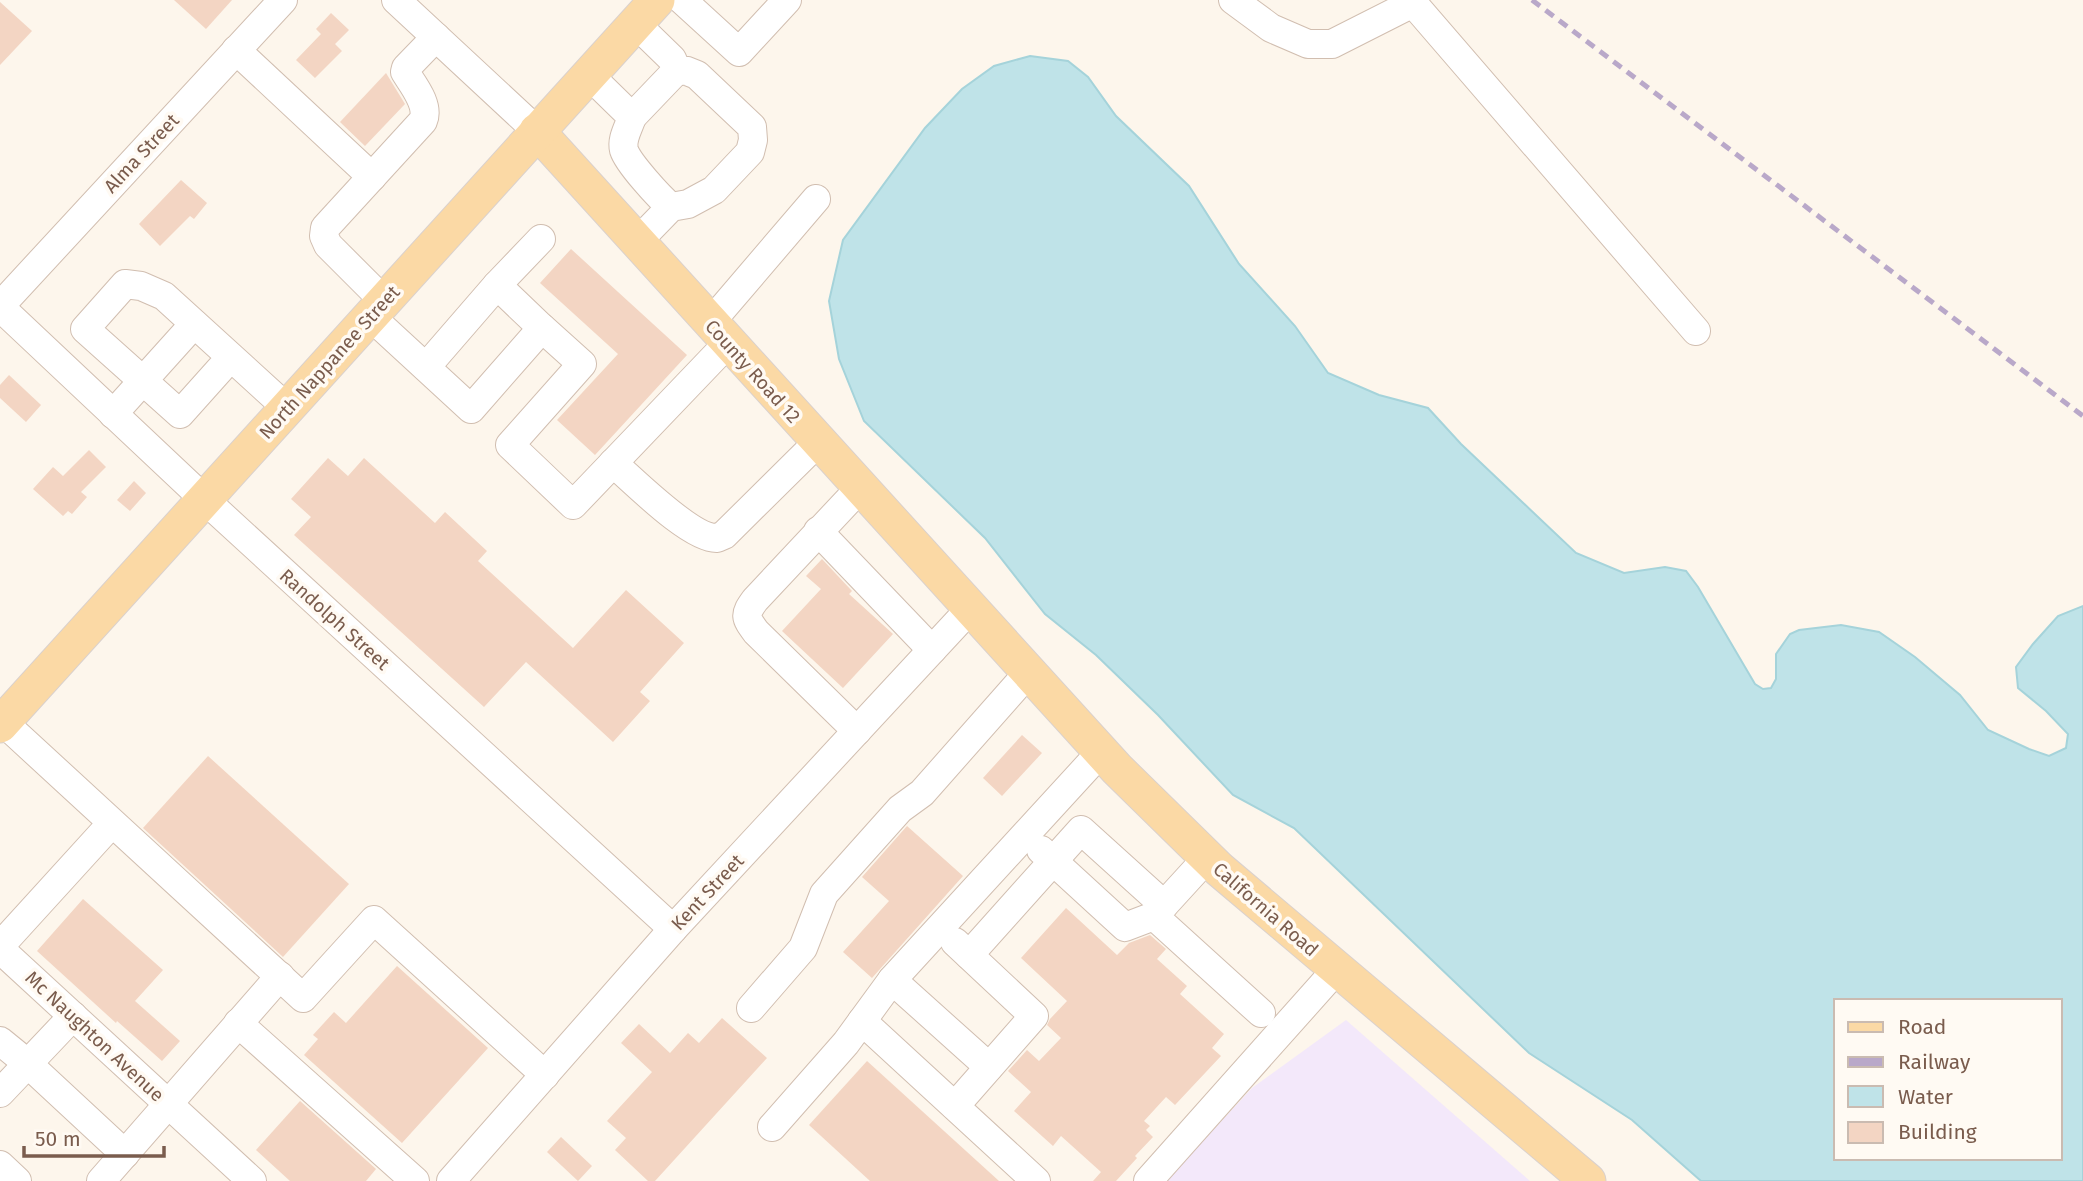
<svg xmlns="http://www.w3.org/2000/svg" width="2083" height="1181" font-family="'Fira Sans',sans-serif">
<rect width="100%" height="100%" fill="#fdf6ec"/>
<!-- education -->
<path fill="#f3e8fa" d="M1346,1020L1530,1181H1166L1252,1088Z"/>
<!-- water -->
<path fill="#bfe3e8" stroke="#a5d3da" stroke-width="2" fill-rule="evenodd" d="M1030,56L1068,61L1088,77L1116,116L1189,186L1239,264L1295,326L1328,373L1379,395L1428,408L1461,444L1576,553L1624,573L1665,567L1686,571L1698,587L1755,684L1763,689L1771,688L1776,679V654L1790,634L1799,630L1841,625L1879,632L1915,657L1960,695L1988,730L2029,749L2049,756L2066,748L2068,734L2046,711L2018,688L2016,667L2033,644L2058,616L2083,606V1181H1701L1632,1120L1529,1053L1294,828L1233,795L1158,715L1096,655L1045,614L985,538L864,421L839,359L829,301L843,240L925,128L962,89L994,66ZM1836,1001H2060V1158H1836Z"/>
<!-- building -->
<g fill="#f3d5c3">
<path d="M174,0H232L206,29Z"/>
<path d="M0,2L32,31L0,65Z"/>
<path d="M331,13L349,30L335,44L342,51L315,78L296,60L321,34L316,29Z"/>
<path d="M386,73L405,104L365,146L340,122Z"/>
<path d="M181,180L207,203L194,219L190,216L160,246L139,224Z"/>
<path d="M571,249L687,355L595,455L557,420L618,354L540,283Z"/>
<path d="M9,375L41,405L26,422L0,398V385Z"/>
<path d="M89,450L106,467L81,492L87,497L72,514L68,511L63,516L33,489L53,467L63,476Z"/>
<path d="M328,458L348,476L364,458L435,523L445,512L487,551L478,561L573,648L626,590L684,643L640,692L650,701L613,742L526,662L484,707L294,535L311,517L291,499Z"/>
<path d="M134,481L146,493L130,511L117,500Z"/>
<path d="M822,559L852,591L849,594L893,634L843,688L782,631L821,589L806,576Z"/>
<path d="M1022,735L1042,753L1002,796L983,778Z"/>
<path d="M208,756L349,884L283,957L143,828Z"/>
<path d="M907,826L963,876L872,978L843,952L889,901L862,877Z"/>
<path d="M83,899L163,970L135,1001L180,1041L162,1061L117,1021L116,1023L37,951Z"/>
<path d="M1066,908L1117,955L1129,943L1150,935L1166,949L1157,959L1187,986L1180,994L1224,1034L1212,1048L1221,1056L1175,1105L1166,1097L1144,1121L1150,1126L1146,1130L1153,1137L1135,1156L1137,1158L1116,1181H1093L1101,1172L1061,1136L1053,1146L1014,1111L1031,1092L1008,1071L1027,1050L1039,1061L1061,1038L1047,1025L1050,1019L1067,1001L1021,958Z"/>
<path d="M397,966L488,1048L402,1143L304,1055L318,1039L313,1035L334,1012L346,1023Z"/>
<path d="M722,1018L767,1058L655,1181H648L615,1150L626,1138L607,1121L652,1072L621,1043L639,1024L670,1053L688,1033L699,1043Z"/>
<path d="M867,1061L999,1181H870L809,1125Z"/>
<path d="M300,1101L376,1169L366,1181H290L256,1150Z"/>
<path d="M561,1137L592,1166L578,1181L547,1152Z"/>
</g>
<g fill="none" stroke-linecap="round" stroke-linejoin="round">
<defs>
<g id="minor">
<path d="M396,0L537,131"/>
<path d="M682,0L739,52L787,0"/>
<path d="M1233,0L1271,28L1308,44H1332L1413,3L1410,0"/>
<path d="M1413,3L1696,331"/>
<path d="M636,24L672,59L677,70L687,71L697,75L752,127L753,140L750,152L714,190L688,204L671,207L637,242"/>
<path d="M236,50L372,177"/>
<path d="M589,75L632,117C629,127 621,139 624,150C628,163 660,198 671,207"/>
<path d="M632,117L677,70"/>
<path d="M497,285L542,328"/>
<path d="M384,301L328,245L324,236L325,228L423,121C430,105 413,85 405,72L406,68L436,37"/>
<path d="M0,306L283,0"/>
<path d="M0,307L205,500L673,929"/>
<path d="M370,316L471,409L542,328L582,364L510,445L573,505L728,343"/>
<path d="M710,323L816,199"/>
<path d="M231,357L180,414L85,329L125,284L141,286L164,296L287,408"/>
<path d="M426,367L497,285L541,239"/>
<path d="M113,414L194,324"/>
<path d="M613,463C635,482 691,539 717,538L724,535L818,442"/>
<path d="M818,531L932,650"/>
<path d="M3,722L303,998L374,920L545,1075"/>
<path d="M857,731L756,632C745,617 744,615 755,600L860,488"/>
<path d="M1041,850L1125,927L1154,916"/>
<path d="M1207,858L1154,916L1261,1013"/>
<path d="M0,946L112,823"/>
<path d="M0,949L252,1181"/>
<path d="M969,955L1081,830L1164,905"/>
<path d="M892,980L989,1067"/>
<path d="M751,1008L803,948L824,894L900,809L922,793L1028,673"/>
<path d="M862,1021L1036,1181"/>
<path d="M238,1023L415,1181"/>
<path d="M0,1041L27,1063L125,1154"/>
<path d="M0,1093L73,1016"/>
<path d="M955,1106L1034,1016L955,942"/>
<path d="M772,1127L846,1043L892,980L1101,752"/>
<path d="M0,1165L17,1181"/>
<path d="M101,1181L280,976"/>
<path d="M451,1181L673,929L970,609"/>
<path d="M1148,1181L1336,970"/>
</g>
<g id="major">
<path d="M537,131L1117,769L1219,869L1588,1181"/>
<path d="M0,725L657,0"/>
</g>
</defs>
<!-- minor casing -->
<use href="#minor" stroke="#d1beb0" stroke-width="30"/>
<!-- major casing -->
<use href="#major" stroke="#dad1cd" stroke-width="37"/>
<!-- minor -->
<use href="#minor" stroke="#fff" stroke-width="28"/>
<!-- major -->
<use href="#major" stroke="#fbd9a5" stroke-width="35"/>
<!-- rail -->
<path stroke="#b9a8c9" stroke-width="5" stroke-dasharray="10 7" stroke-linecap="butt" d="M1532,0L2083,416"/>
</g>
<g text-anchor="middle" stroke-width="7" stroke-linejoin="round" paint-order="stroke">
<!-- street labels -->
<g font-size="19" fill="#7a5c4d" stroke="#fffaf3">
<text transform="translate(141 153) rotate(-47)" y="7">Alma Street</text>
<text transform="translate(329 362) rotate(-48)" y="7">North Nappanee Street</text>
<text transform="translate(753 371) rotate(48)" y="7">County Road 12</text>
<text transform="translate(335 619) rotate(42)" y="7">Randolph Street</text>
<text transform="translate(707 892) rotate(-47)" y="7">Kent Street</text>
<text transform="translate(1266 909) rotate(41)" y="7">California Road</text>
<text transform="translate(95 1036) rotate(43)" y="7">Mc Naughton Avenue</text>
</g>
</g>
<!-- legend -->
<rect x="1834" y="999" width="228" height="161" fill="#fffaf3" stroke="#cabbb1" stroke-width="2"/>
<rect x="1848" y="1022" width="35" height="10" fill="#fbd9a5" stroke="#cabbb1" stroke-width="2"/>
<text x="1898" y="1034" font-size="21" fill="#7a5c4d">Road</text>
<rect x="1848" y="1057" width="35" height="10" fill="#b9a8c9" stroke="#cabbb1" stroke-width="2"/>
<text x="1898" y="1069" font-size="21" fill="#7a5c4d">Railway</text>
<rect x="1848" y="1086" width="35" height="21" fill="#bfe3e8" stroke="#cabbb1" stroke-width="2"/>
<text x="1898" y="1104" font-size="21" fill="#7a5c4d">Water</text>
<rect x="1848" y="1122" width="35" height="21" fill="#f3d5c3" stroke="#cabbb1" stroke-width="2"/>
<text x="1898" y="1139" font-size="21" fill="#7a5c4d">Building</text>
<!-- scale -->
<path d="M24 1146v10h140v-10" fill="none" stroke="#7a5c4d" stroke-width="3.5"/>
<text x="35" y="1146" font-size="21" fill="#7a5c4d" stroke="#fffaf3" stroke-width="5" paint-order="stroke">50 m</text>
</svg>
